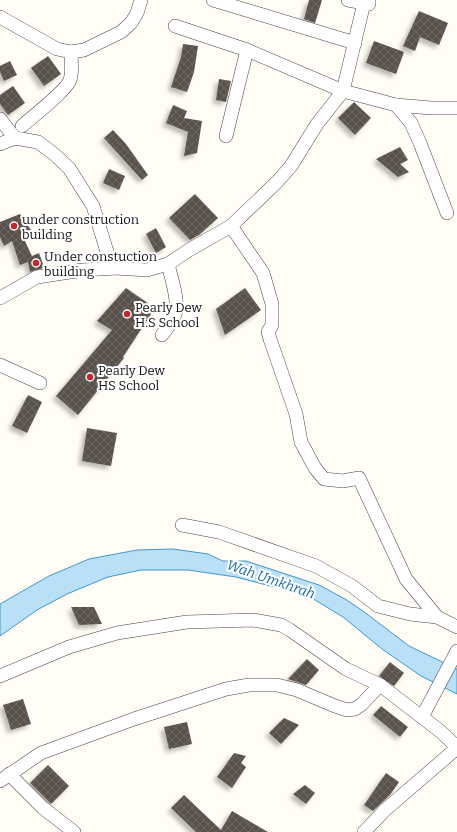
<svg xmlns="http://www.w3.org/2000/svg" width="457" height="832" font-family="Bitter,serif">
<defs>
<pattern id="building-cross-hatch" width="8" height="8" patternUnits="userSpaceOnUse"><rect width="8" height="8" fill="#5a524d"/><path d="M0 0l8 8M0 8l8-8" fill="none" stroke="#6d6662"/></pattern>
<filter id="shadow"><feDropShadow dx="-3.5" dy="3.5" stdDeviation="2" flood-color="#0004"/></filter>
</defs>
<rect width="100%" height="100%" fill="#fffdf5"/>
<!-- water -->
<path fill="#b9e0f7" stroke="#3f96cf" d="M173,549L208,554L223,561H246L319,585L345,599L363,611L409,646L457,669V694L421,676L382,649L343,617L302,592L278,588L236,577L188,570H141L108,577L67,594L37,610L0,636V604L49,576L89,559L137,550Z"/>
<!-- building -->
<g fill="url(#building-cross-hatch)" filter="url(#shadow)">
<path d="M309,0H322L315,23L304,19Z"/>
<path d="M419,11L448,23L439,45L420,37L415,51L403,46Z"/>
<path d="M374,41L404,52L396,74L366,63Z"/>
<path d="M183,44L198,46L194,72L187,92L171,87L181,57Z"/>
<path d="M48,56L61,74L44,86L31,68Z"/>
<path d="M10,61L17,75L4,81L0,72V66Z"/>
<path d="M219,79L231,81L226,102L216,100Z"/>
<path d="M13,86L25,103L8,115L0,104V95Z"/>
<path d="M354,102L371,118L355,135L338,118Z"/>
<path d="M173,105L187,111L184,118L202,121L197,153L184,156L188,132L166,123Z"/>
<path d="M113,130L126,144L148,175L142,180L104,138Z"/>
<path d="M400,147L408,160L400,164L409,172L398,177L376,159Z"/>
<path d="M109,169L125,176L119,190L103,183Z"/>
<path d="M195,194L218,218L199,235L190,240L169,218Z"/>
<path d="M20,214L31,230L22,235L32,256L39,253L44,267L43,268L30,272L28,262L20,265L12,241L4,246L0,237V222Z"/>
<path d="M156,228L166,247L156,253L146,234Z"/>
<path d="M126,288L155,308L123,357L124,358L78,415L56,396L112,330L97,321Z"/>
<path d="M245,288L261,310L225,335L216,309Z"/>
<path d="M28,395L42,402L27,433L12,426Z"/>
<path d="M87,428L117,433L111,466L82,461Z"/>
<path d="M71,607H94L102,624L79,625Z"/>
<path d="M307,659L319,670L306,685L288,679Z"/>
<path d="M390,662L404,673L394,686L379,676Z"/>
<path d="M23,699L31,724L11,730L3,705Z"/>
<path d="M381,706L408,727L400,737L373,715Z"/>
<path d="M284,718L299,725L281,744L269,733Z"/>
<path d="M187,722L192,744L169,749L164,727Z"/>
<path d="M234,753L246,756L241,763L246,767L232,788L217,777Z"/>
<path d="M48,765L69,786L51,804L30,783Z"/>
<path d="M386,773L399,782L390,795L373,811L364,805Z"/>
<path d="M305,785L315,793L306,804L293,794Z"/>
<path d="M184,795L221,830L232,811L268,832H196L171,808Z"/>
</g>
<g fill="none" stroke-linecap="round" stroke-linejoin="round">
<defs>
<g id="minor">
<path d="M213,0L355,43"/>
<path d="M348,0L364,3"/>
<path d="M0,17L57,49L71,52L84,50L121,32L131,23L137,13L141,0"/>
<path d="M175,26L247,50L343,91L396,105L411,123L420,143L447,213"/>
<path d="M396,105L431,108H457"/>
<path d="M0,119L15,138"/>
<path d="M22,126C32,117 67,90 70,80C73,71 71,61 71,52"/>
<path d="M226,136L247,50"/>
<path d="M0,144L15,138L38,142L54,154L69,168L93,206L112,268"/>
<path d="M231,226L263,273L272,304V325L268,332L270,339L296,414L301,442L315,468L324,479L343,481L359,478L406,579L437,617L457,627"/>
<path d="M0,298L37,277L83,270L116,268L147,270L168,264L189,250L231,226L277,182L291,166L317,124L343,91L364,3L369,4V0"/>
<path d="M162,335C167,328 175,319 176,311C178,297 171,277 168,264"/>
<path d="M0,365L40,383"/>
<path d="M182,525L219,532L316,566L352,586L378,606L410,614L437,617"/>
<path d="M0,676L69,647L117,633L187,622L253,620L281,625L290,630L346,669L380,685L440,731L457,747"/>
<path d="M422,717L457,651"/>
<path d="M9,774L43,808L74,832"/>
<path d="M0,781L41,753L134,719L226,689L249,685H277L297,690L335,706L347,710L355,709L362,704L380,685"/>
<path d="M364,832L385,810L457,748"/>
</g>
</defs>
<!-- minor casing -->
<use href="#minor" stroke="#444" stroke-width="14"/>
<!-- minor -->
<use href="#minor" stroke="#fff" stroke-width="13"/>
</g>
<!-- markers -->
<g fill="#c4262e" stroke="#fff" stroke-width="1.5">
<circle cx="14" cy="226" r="4"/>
<circle cx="36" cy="263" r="4"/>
<circle cx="127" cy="314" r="4"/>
<circle cx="90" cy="377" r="4"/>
</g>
<g text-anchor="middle" stroke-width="4" stroke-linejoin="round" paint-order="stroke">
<!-- poi labels -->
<g font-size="13" fill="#111" stroke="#fff" text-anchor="start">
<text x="22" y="224">under construction<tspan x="22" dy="15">building</tspan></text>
<text x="44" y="261">Under constuction<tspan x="44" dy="15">building</tspan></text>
<text x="135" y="312">Pearly Dew<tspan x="135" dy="15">H.S School</tspan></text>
<text x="98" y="375">Pearly Dew<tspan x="98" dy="15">HS School</tspan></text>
</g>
<!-- water labels -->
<g font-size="14" font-style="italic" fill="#1768a6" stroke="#fff">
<text transform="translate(271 579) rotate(19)" y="5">Wah Umkhrah</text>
</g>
</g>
</svg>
